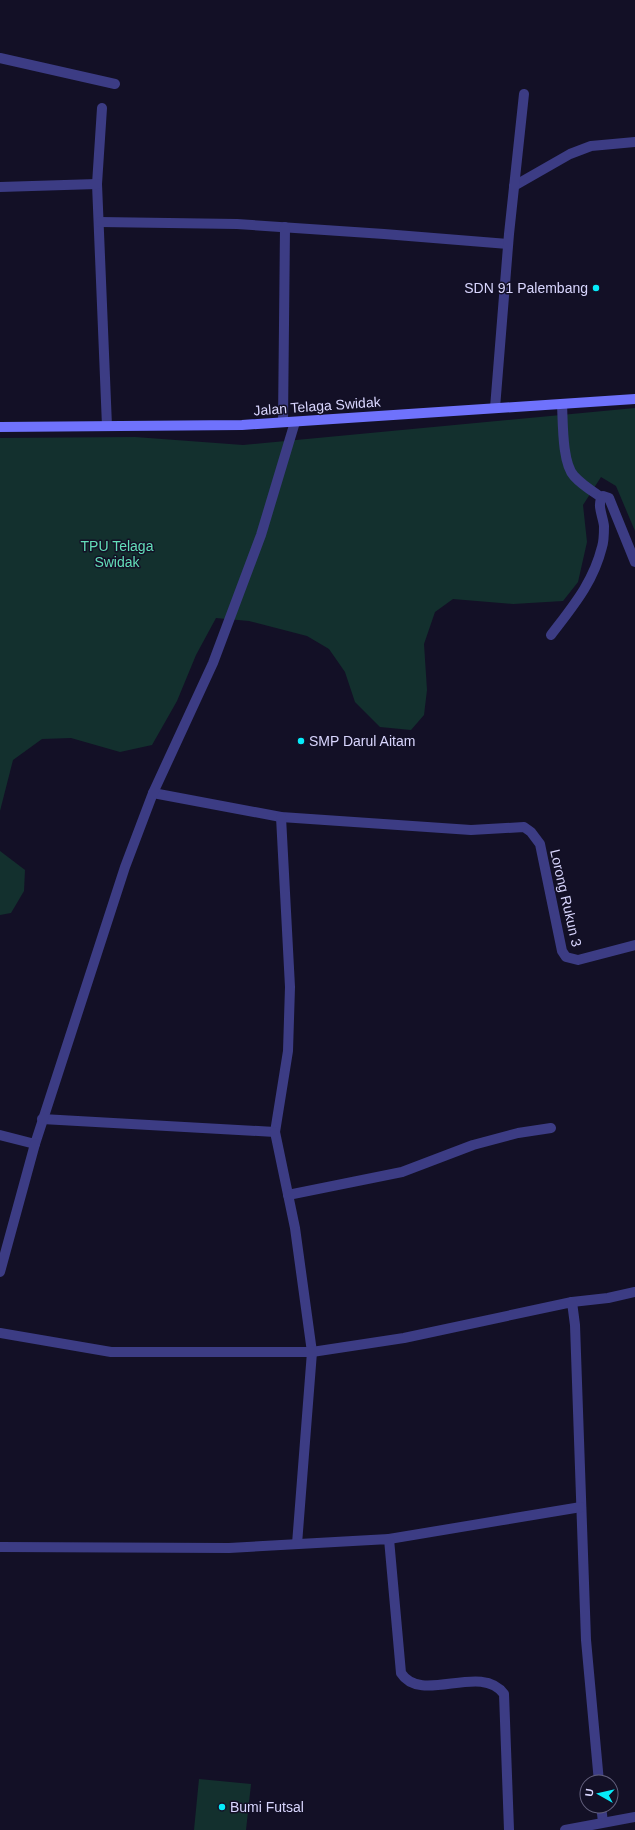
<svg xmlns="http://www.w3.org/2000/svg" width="635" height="1830" font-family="Helvetica,sans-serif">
<rect width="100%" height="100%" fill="#131026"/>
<!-- green -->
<g fill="#13302e">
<path d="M635,408V531L616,486L601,477L583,505L587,542L578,582L563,601L513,604L453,599L435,612L424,644L427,690L424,715L411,730L380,727L355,702L345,672L329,649L307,636L249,621L216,618L196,655L177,701L152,745L120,752L71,738L42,739L13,760L0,811V438L135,437L243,445Z"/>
<path d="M0,851L25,870L24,891L11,913L0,915Z"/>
<path d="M199,1779L251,1784L246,1830H194Z"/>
</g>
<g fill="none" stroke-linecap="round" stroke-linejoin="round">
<!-- street -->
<g stroke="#3c3c84" stroke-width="10">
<path d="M0,58L115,84"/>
<path d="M102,108L97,184L107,426"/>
<path d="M514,186L570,154L591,146L635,142"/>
<path d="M0,187L97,184"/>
<path d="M100,222L237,224L384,234L508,244"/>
<path d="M562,404C563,422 562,463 574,476C582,485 592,491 601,497"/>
<path d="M495,408L509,234L524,94"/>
<path d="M283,422L285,227"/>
<path d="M551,635C573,606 593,583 602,547C604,541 604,532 604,526C603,516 596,504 603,496L609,498L635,562"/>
<path d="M153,793L281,817L471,830L524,827L531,832L540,844L562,951L566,957L578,960L635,945"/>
<path d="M42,1119L275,1132L288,1051L290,987L281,817"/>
<path d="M275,1132L295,1228L312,1352L297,1544"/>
<path d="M0,1135L35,1144L125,867L153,793L213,663L261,535L295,422"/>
<path d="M288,1195L402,1172L473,1145L518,1133L551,1128"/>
<path d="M0,1272L35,1144"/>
<path d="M572,1302L608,1298L635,1292"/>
<path d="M0,1333L111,1352H312L404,1338L572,1302L575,1325L586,1640L599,1782"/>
<path d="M389,1539L581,1507"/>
<path d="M0,1547L229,1548L389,1539L401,1673C421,1705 481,1662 504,1694L509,1830"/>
<path d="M601,1806L603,1822"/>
<path d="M565,1830L635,1817"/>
</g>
<!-- secondary -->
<path stroke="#6f72fc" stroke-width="10" d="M0,427L242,425L635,399"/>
</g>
<!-- markers -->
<g fill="#06ecfa" stroke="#131026" stroke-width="1.5">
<circle cx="596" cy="288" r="4"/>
<circle cx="301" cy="741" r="4"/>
<circle cx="222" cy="1807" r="4"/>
</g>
<g text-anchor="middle" stroke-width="3" stroke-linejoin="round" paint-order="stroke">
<!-- poi labels -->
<g font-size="14" fill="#d9d6fe" stroke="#131026" text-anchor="start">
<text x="588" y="293" text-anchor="end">SDN 91 Palembang</text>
<text x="309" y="746">SMP Darul Aitam</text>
<text x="230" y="1812">Bumi Futsal</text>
</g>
<!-- street labels -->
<g font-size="14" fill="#d9d6fe" stroke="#131026">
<text transform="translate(317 406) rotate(-4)" y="5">Jalan Telaga Swidak</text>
<text transform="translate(566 898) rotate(77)" y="5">Lorong Rukun 3</text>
</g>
<!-- park labels -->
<g font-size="14" fill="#63deb9" stroke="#131026">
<text x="117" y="551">TPU Telaga<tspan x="117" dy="16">Swidak</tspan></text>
</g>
</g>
<!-- north arrow -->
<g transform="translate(599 1794) rotate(278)"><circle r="19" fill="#131026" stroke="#625f7c"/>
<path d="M0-3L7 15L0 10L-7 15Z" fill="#06ecfa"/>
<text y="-6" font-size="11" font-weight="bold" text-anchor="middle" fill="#d9d6fe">U</text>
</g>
</svg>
